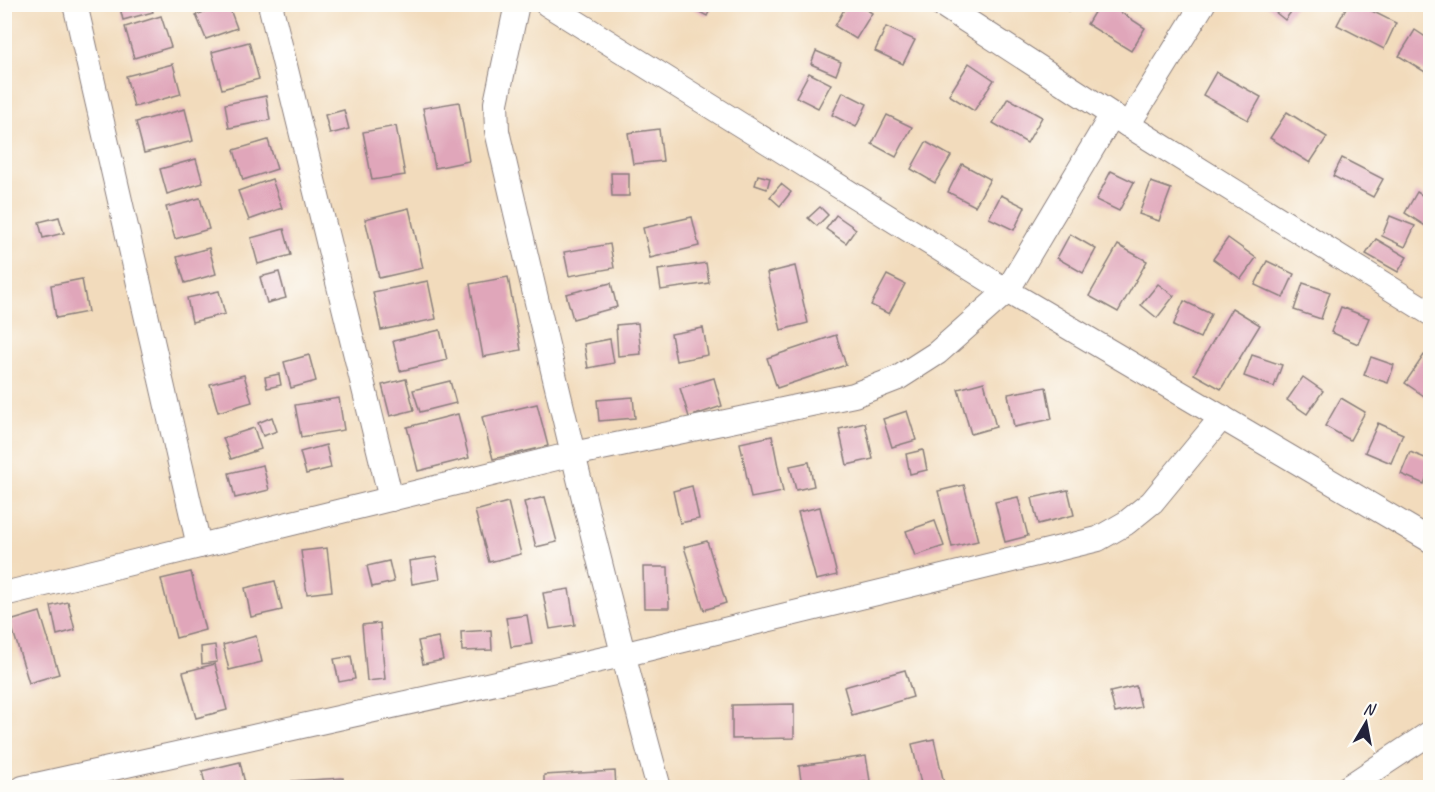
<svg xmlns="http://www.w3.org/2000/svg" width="1435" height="792" font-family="Caveat,sans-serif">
<rect width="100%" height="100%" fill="#fdfcf7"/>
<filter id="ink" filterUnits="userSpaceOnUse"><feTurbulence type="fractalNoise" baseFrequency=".0167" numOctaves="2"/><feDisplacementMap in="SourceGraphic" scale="12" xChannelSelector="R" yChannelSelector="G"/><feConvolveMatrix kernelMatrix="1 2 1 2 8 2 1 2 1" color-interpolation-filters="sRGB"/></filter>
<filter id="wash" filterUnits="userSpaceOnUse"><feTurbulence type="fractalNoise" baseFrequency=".008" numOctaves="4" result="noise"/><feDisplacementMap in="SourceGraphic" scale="24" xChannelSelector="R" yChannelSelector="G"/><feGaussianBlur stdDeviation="1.35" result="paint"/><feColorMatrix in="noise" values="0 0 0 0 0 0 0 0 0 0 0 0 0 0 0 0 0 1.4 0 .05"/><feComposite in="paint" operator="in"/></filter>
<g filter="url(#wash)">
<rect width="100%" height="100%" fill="#f2dbbc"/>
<g id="blocks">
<!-- building -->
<g fill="#e0a6ba">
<path d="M119,4H150L153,12L123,20Z"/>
<path d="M225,4H228L237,28L206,39L196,15Z"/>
<path d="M685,4H713L707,16Z"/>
<path d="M847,4H858L872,13L856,39L835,26Z"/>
<path d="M1058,4H1072L1068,11Z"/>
<path d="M1099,4H1108L1145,28L1131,51L1087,24Z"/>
<path d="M1265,4H1297L1285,20Z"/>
<path d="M1348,4H1358L1396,23L1384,49L1337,25Z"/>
<path d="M161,16L171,47L134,58L125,27Z"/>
<path d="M886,27L915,40L903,64L875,51Z"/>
<path d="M1415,30L1430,40V75L1399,56Z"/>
<path d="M249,42L259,79L222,89L212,52Z"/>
<path d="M816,51L841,62L836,75L811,64Z"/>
<path d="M969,63L994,80L974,111L949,95Z"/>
<path d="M173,64L181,94L134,107L126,76Z"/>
<path d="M1216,72L1261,97L1248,120L1203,95Z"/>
<path d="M809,73L831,84L818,108L796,97Z"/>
<path d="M843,92L867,104L856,127L832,115Z"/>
<path d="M266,96L270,120L229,128L225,104Z"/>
<path d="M1008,98L1042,117L1027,143L993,123Z"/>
<path d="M459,102L469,161L435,168L423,108Z"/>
<path d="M185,109L193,141L144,153L136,122Z"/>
<path d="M344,110L349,129L330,134L325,115Z"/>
<path d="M1287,112L1327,137L1310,163L1270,138Z"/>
<path d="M887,115L912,127L896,157L872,144Z"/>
<path d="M396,126L405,175L372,180L363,132Z"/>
<path d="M659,129L663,161L633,164L628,133Z"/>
<path d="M268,140L277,169L243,180L234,150Z"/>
<path d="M926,142L951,156L935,183L911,169Z"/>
<path d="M1342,158L1383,179L1373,197L1333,176Z"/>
<path d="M196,159L203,183L167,194L160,169Z"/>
<path d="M962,164L990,179L975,206L948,192Z"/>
<path d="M1111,171L1134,182L1119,211L1096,200Z"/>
<path d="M611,173H629V196H612Z"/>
<path d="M758,175L770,178L767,189L755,185Z"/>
<path d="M272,179L282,208L249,220L238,191Z"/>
<path d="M1151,182L1171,189L1159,221L1139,214Z"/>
<path d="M781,184L791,192L780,206L770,197Z"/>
<path d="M1417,192L1430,200V229L1405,213Z"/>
<path d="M1001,195L1025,207L1014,230L989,218Z"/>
<path d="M200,198L209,229L175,239L166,207Z"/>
<path d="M820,207L828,215L817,226L808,218Z"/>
<path d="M409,208L423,268L379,278L365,219Z"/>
<path d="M836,215L856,229L846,243L826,229Z"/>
<path d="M1390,216L1415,226L1405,247L1382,236Z"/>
<path d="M59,217L64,233L43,238L39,222Z"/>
<path d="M692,217L699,246L650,258L643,228Z"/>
<path d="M284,229L291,255L258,264L251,238Z"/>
<path d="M1070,234L1096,249L1083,273L1057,258Z"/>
<path d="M1228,238L1256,258L1241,279L1213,259Z"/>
<path d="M1376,239L1407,257L1398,272L1366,254Z"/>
<path d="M610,244L614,268L569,276L564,252Z"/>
<path d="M1118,245L1147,261L1118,312L1089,296Z"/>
<path d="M209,248L216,274L185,283L177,257Z"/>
<path d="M1267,261L1294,274L1283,298L1255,285Z"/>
<path d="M706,263L709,283L661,290L658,270Z"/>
<path d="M795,266L808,323L781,330L767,273Z"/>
<path d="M279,272L286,298L267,303L260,277Z"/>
<path d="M887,275L905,284L889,314L871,305Z"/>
<path d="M508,277L521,350L483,357L470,284Z"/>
<path d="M82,279L88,312L56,318L51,285Z"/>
<path d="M428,281L436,319L381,330L373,292Z"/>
<path d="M611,283L617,307L573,319L566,294Z"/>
<path d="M1303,283L1330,292L1321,319L1294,310Z"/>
<path d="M1158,284L1174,296L1157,318L1141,305Z"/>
<path d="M219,291L225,314L192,322L187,298Z"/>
<path d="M1184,301L1211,314L1200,338L1173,326Z"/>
<path d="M1341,307L1369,318L1358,344L1331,332Z"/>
<path d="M1232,308L1260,325L1221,389L1194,374Z"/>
<path d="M638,323L641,354L618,356L616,325Z"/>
<path d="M703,328L708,355L676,361L671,334Z"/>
<path d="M440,330L447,360L400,371L393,341Z"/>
<path d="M836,335L846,365L777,388L767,358Z"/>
<path d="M610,339L614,363L588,368L584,344Z"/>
<path d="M309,355L316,381L291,388L284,362Z"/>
<path d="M1252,355L1282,365L1274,387L1244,376Z"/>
<path d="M1424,355L1430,360V392L1427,398L1405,383Z"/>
<path d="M1371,357L1394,365L1388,383L1364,375Z"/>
<path d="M279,374L281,385L267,388L265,377Z"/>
<path d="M244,375L252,402L218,412L210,384Z"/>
<path d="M1303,377L1323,391L1307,414L1287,400Z"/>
<path d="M714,378L722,406L689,417L680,388Z"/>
<path d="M406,379L414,410L390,416L382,385Z"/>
<path d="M450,381L456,403L420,412L413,390Z"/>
<path d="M984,382L996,427L971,434L958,389Z"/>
<path d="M1046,387L1052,419L1014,427L1008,394Z"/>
<path d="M633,397L635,418L599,421L597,400Z"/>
<path d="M339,398L344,430L301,437L295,405Z"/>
<path d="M1341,398L1365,412L1350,440L1325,426Z"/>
<path d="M537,404L548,446L493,459L482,417Z"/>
<path d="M907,411L916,440L892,447L883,419Z"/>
<path d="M458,414L469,458L418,471L407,427Z"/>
<path d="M272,417L277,431L263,436L258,423Z"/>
<path d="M865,423L873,459L847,465L839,429Z"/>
<path d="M1378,423L1403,434L1391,463L1365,452Z"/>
<path d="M254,428L261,449L231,459L223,438Z"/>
<path d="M772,436L783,492L751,498L740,443Z"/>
<path d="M326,445L331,468L306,474L300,452Z"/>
<path d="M923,450L927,470L910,474L906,454Z"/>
<path d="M1410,452L1430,460V468L1424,484L1401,474Z"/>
<path d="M809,462L814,486L796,490L790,466Z"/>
<path d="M263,465L269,490L235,498L229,473Z"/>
<path d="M964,485L978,541L952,547L938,491Z"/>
<path d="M692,486L699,519L680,523L673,491Z"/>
<path d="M1068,490L1074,515L1038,524L1032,498Z"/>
<path d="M545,497L557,542L536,547L524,502Z"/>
<path d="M1018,497L1028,536L1005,542L995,502Z"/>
<path d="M508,502L521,554L489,562L475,511Z"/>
<path d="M820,507L837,575L816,580L798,512Z"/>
<path d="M935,521L944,546L915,556L906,531Z"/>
<path d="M707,541L726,603L704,610L684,547Z"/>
<path d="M327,548L332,591L307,594L301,551Z"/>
<path d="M436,557L440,579L412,584L409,561Z"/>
<path d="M389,561L394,582L372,587L367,566Z"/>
<path d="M643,567H668L669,608H644Z"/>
<path d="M191,572L205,630L176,638L161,579Z"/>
<path d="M275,581L282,610L251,617L245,588Z"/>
<path d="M569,589L575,625L550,629L543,593Z"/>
<path d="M68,602L75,630L57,635L51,606Z"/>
<path d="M40,612L59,674L29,683L10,621Z"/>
<path d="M527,615L532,644L511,647L506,618Z"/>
<path d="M380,623L385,679L367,681L362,625Z"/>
<path d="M491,630L492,650L462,651L461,632Z"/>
<path d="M256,636L262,662L229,670L223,645Z"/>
<path d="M438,637L443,660L423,664L418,641Z"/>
<path d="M215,645L217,662L202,664L201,647Z"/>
<path d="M351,656L355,679L339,682L334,659Z"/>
<path d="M215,664L227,710L196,718L183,672Z"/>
<path d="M905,670L913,697L852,715L844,687Z"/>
<path d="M1136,686L1141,707L1115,713L1110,692Z"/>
<path d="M794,704V738L732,739V705Z"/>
<path d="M934,739L945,788H922L912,744Z"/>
<path d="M866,756L870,781L830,788H802L799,766Z"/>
<path d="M240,762L246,788H206L202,771Z"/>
<path d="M615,771L616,788H544V775Z"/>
<path d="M343,778V788H293L292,781Z"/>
</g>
</g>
</g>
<g filter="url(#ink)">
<use href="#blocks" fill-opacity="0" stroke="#8a7e7c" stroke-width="1.5"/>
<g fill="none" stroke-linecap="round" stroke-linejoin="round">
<defs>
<g id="minor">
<path d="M75,4L199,546"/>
<path d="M270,4L391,499"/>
<path d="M517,4L496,103L497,131C548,351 599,570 659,788"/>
<path d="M547,4L1007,291L1430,540"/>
<path d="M941,4L1128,125L1430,313"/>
<path d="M1128,125L1203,4"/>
<path d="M4,594L573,454L854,395L898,378L937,353L1007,291L1112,115"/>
<path d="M23,788L622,655L1098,539L1126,523L1152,502L1222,417"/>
<path d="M1347,788L1430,733"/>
</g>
</defs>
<!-- minor casing -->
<use href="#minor" stroke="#8a7e7c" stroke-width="26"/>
<!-- minor -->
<use href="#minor" stroke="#fff" stroke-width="24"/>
</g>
</g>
<!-- margin -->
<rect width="1435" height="792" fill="none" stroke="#fdfcf7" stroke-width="24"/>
<!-- north arrow -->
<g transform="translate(1366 723) rotate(10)" stroke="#fdfcf7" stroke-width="4.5" paint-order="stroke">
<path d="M0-4.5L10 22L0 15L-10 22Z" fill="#22223b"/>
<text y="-9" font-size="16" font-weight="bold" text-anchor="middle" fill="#22223b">N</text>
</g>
</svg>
